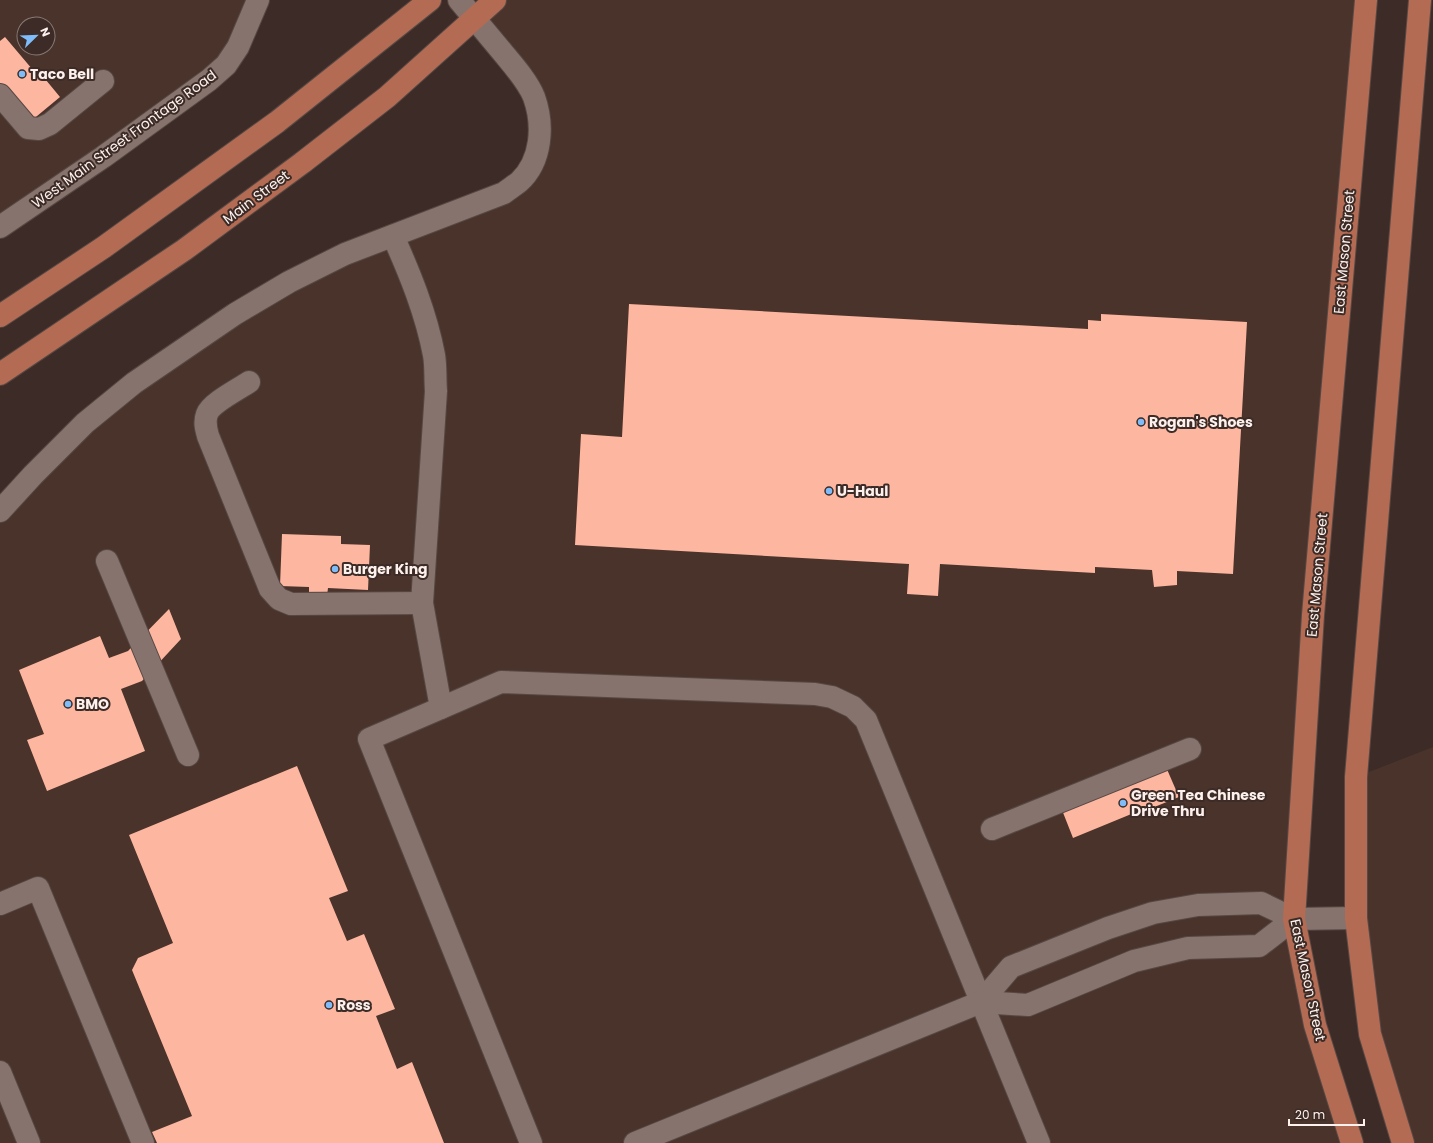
<svg xmlns="http://www.w3.org/2000/svg" width="1433" height="1143" font-family="Poppins,sans-serif">
<rect width="100%" height="100%" fill="#3c2b26"/>
<!-- built -->
<g fill="#4a332b" fill-rule="evenodd">
<path d="M0,0H258L238,47L0,227ZM24,24H48V48H24Z"/>
<path d="M495,0H1366L1294,919L1352,1143H0V511L33,475L235,314L519,182L538,116L474,18Z"/>
<path d="M1433,747V1143H1403L1370,1034L1356,777Z"/>
</g>
<!-- building -->
<g fill="#fdb6a0">
<path d="M5,37L38,76L41,74L60,97L31,121L0,89V41Z"/>
<path d="M629,304L1088,329V320L1101,321V314L1247,322L1233,574L1177,571V585L1154,587L1152,570L1095,567V573L940,564L938,596L907,594L909,564L575,545L581,434L622,437Z"/>
<path d="M282,534L341,536V544L370,545L368,590L328,588L327,596H309V587L280,586Z"/>
<path d="M169,609L181,639L142,681L121,689L145,751L47,791L27,740L44,734L19,670L100,636L109,658L128,651Z"/>
<path d="M297,766L348,891L329,898L347,941L364,934L395,1009L376,1016L397,1069L412,1062L444,1143H157L152,1132L192,1116L132,970L138,958L173,943L129,835Z"/>
<path d="M1166,767L1179,797L1147,810L1146,808L1073,838L1062,810Z"/>
</g>
<g fill="none" stroke-linecap="round" stroke-linejoin="round">
<defs>
<g id="minor">
<path d="M0,95L28,128L39,129L50,124L103,81"/>
<path d="M0,227L103,157L209,80L226,65L238,47L258,0"/>
<path d="M393,236C410,274 426,313 434,355C436,366 435,379 436,391L422,603L441,708L369,739L531,1143"/>
<path d="M249,382C239,389 211,403 207,414C204,422 206,429 208,436L270,589L279,599L291,604L422,603"/>
<path d="M0,511L33,475L85,423L134,383L235,314L289,282L345,254L504,193C509,189 514,186 519,182C542,161 544,125 534,97C528,82 514,66 504,54C489,36 474,18 459,0"/>
<path d="M107,561L188,755"/>
<path d="M441,708L501,682L815,694L832,697L853,707L866,720L1039,1143"/>
<path d="M992,829L1190,749"/>
<path d="M0,904L38,888L143,1143"/>
<path d="M981,1002L1011,967L1108,928L1153,913L1198,905L1261,903L1294,919L1356,918"/>
<path d="M0,1072L29,1143"/>
<path d="M635,1143L981,1002L1028,1005L1134,961L1188,948L1259,946L1294,919"/>
</g>
<g id="major">
<path d="M0,316L104,247L277,122L430,0"/>
<path d="M0,374L184,250L302,163L387,97L495,0"/>
<path d="M1352,1143L1315,1025L1294,919L1313,615L1366,0"/>
<path d="M1403,1143L1370,1034L1356,918V777L1420,0"/>
</g>
</defs>
<!-- minor casing -->
<use href="#minor" stroke="#574844" stroke-width="24"/>
<!-- major casing -->
<use href="#major" stroke="#574844" stroke-width="24"/>
<!-- minor -->
<use href="#minor" stroke="#87736d" stroke-width="22"/>
<!-- major -->
<use href="#major" stroke="#b36b53" stroke-width="22"/>
</g>
<!-- markers -->
<g fill="#7fbdfa" stroke="#3c2b26" stroke-width="1.5">
<circle cx="22" cy="74" r="4"/>
<circle cx="1141" cy="422" r="4"/>
<circle cx="829" cy="491" r="4"/>
<circle cx="335" cy="569" r="4"/>
<circle cx="68" cy="704" r="4"/>
<circle cx="1123" cy="803" r="4"/>
<circle cx="329" cy="1005" r="4"/>
</g>
<g text-anchor="middle" stroke-width="4" stroke-linejoin="round" paint-order="stroke">
<!-- poi labels -->
<g font-size="14" font-weight="bold" fill="#fdf1ed" stroke="#3c2b26" text-anchor="start">
<text x="30" y="79">Taco Bell</text>
<text x="1149" y="427">Rogan's Shoes</text>
<text x="837" y="496">U-Haul</text>
<text x="343" y="574">Burger King</text>
<text x="76" y="709">BMO</text>
<text x="1131" y="800">Green Tea Chinese<tspan x="1131" dy="16">Drive Thru</tspan></text>
<text x="337" y="1010">Ross</text>
</g>
<!-- street labels -->
<g font-size="14" fill="#fdf1ed" stroke="#3c2b26">
<text transform="translate(124 139) rotate(-36)" y="5">West Main Street Frontage Road</text>
<text transform="translate(256 197) rotate(-37)" y="5">Main Street</text>
<text transform="translate(1344 252) rotate(-85)" y="5">East Mason Street</text>
<text transform="translate(1317 575) rotate(-85)" y="5">East Mason Street</text>
<text transform="translate(1308 980) rotate(78)" y="5">East Mason Street</text>
</g>
</g>
<!-- north arrow -->
<g transform="translate(36 36) rotate(67)"><circle r="19" fill="#3c2b26" stroke="#897a76"/>
<path d="M0-3L7 15L0 10L-7 15Z" fill="#7fbdfa"/>
<text y="-6" font-size="11" font-weight="bold" text-anchor="middle" fill="#fdf1ed">N</text>
</g>
<!-- scale -->
<path d="M1289 1119v6h75v-6" fill="none" stroke="#fdf1ed" stroke-width="2"/>
<text x="1295" y="1119" font-size="12" fill="#fdf1ed" stroke="#3c2b26" stroke-width="3" paint-order="stroke">20 m</text>
</svg>
